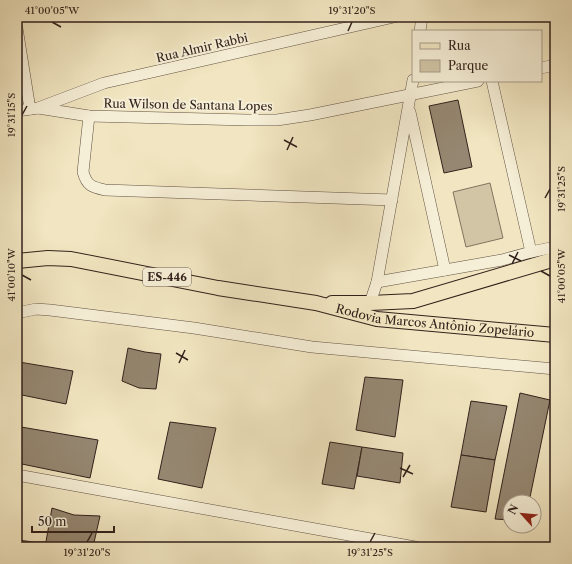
<svg xmlns="http://www.w3.org/2000/svg" width="572" height="564" font-family="'Libre Caslon Text',serif">
<rect width="100%" height="100%" fill="#f1e6c1"/>
<filter id="stains"><feTurbulence type="fractalNoise" baseFrequency=".005" numOctaves="4"/><feColorMatrix values="0 0 0 0 .2 0 0 0 0 .09 0 0 0 0 .02 0 0 0 .5 -.17"/></filter>
<radialGradient id="worn" r=".72"><stop offset=".6" stop-color="#630" stop-opacity="0"/><stop offset="1" stop-color="#630" stop-opacity=".3"/></radialGradient>
<!-- green -->
<path fill="#d1c5a5" stroke="#827360" d="M490,183L503,238L466,247L453,192Z"/>
<!-- building -->
<g fill="#958771" stroke="#32211b">
<path d="M458,100L472,167L444,173L429,106Z"/>
<path d="M17,223L21,243H17Z"/>
<path d="M128,348L145,352L161,354L156,389L139,388L122,381Z"/>
<path d="M19,362L73,371L66,404L17,394Z"/>
<path d="M365,377L403,380L395,437L356,430Z"/>
<path d="M520,393L550,400L529,502H510V520L495,519Z"/>
<path d="M471,401L507,406L495,460L461,455Z"/>
<path d="M170,422L216,428L202,488L158,479Z"/>
<path d="M21,427L98,440L90,478L17,463V448Z"/>
<path d="M330,442L362,447L354,489L322,484Z"/>
<path d="M362,447L403,453L400,483L357,476Z"/>
<path d="M461,455L495,460L486,512L451,507Z"/>
<path d="M52,508L74,515L100,516L93,547H45Z"/>
<path d="M17,540L34,542H46L45,547H17Z"/>
</g>
<g fill="none" stroke-linecap="round" stroke-linejoin="round">
<defs>
<g id="minor">
<path d="M17,28L30,109"/>
<path d="M420,31L422,17"/>
<path d="M541,68L555,65"/>
<path d="M492,81L531,252"/>
<path d="M38,108L89,116L247,120H277L310,115L478,81"/>
<path d="M17,111L38,108L104,83L394,17"/>
<path d="M410,112L445,270"/>
<path d="M89,116L83,172C87,186 92,187 105,190L392,200"/>
<path d="M377,282L502,260L531,252L555,247"/>
<path d="M370,303L377,282L413,80"/>
<path d="M17,313L36,309L50,310L194,328L312,347L555,369"/>
<path d="M17,475L415,547"/>
</g>
<g id="major">
<path id="s1" d="M17,261L48,258L71,259L218,288L316,303L377,319L555,335"/>
<path d="M332,303H370L413,301L555,259"/>
</g>
</defs>
<!-- minor casing -->
<use href="#minor" stroke="#625244" stroke-width="12"/>
<!-- major casing -->
<use href="#major" stroke="#32211b" stroke-width="16"/>
<!-- minor -->
<use href="#minor" stroke="#f6efd7" stroke-width="11"/>
<!-- major -->
<use href="#major" stroke="#f1e6c1" stroke-width="14"/>
</g>
<!-- ticks -->
<path fill="none" stroke="#32211b" stroke-width="1.5" d="M52,22L61,27M348,31L352,22M22,115L27,106M284,140L297,147M287,150L293,137M545,198L550,189M509,255L521,261M512,264L518,252M541,271L550,276M22,275L31,280M176,353L188,360M179,363L185,350M400,468L413,474M403,477L410,465M87,542L92,533M370,542L375,533"/>
<g text-anchor="middle" stroke-width="4" stroke-linejoin="round" paint-order="stroke">
<!-- shield labels -->
<rect fill="#f6efd7" stroke="#6d5f53" stroke-width="1" x="143" y="268" width="48" height="18" rx="3"/>
<g font-size="11" font-weight="bold" fill="#32211b">
<text x="167" y="281">ES-446</text>
</g>
<!-- street labels -->
<g font-size="12" fill="#32211b" stroke="#f6efd7">
<text transform="translate(202 48) rotate(-13)" y="4">Rua Almir Rabbi</text>
<text transform="translate(188 105) rotate(1)" y="4">Rua Wilson de Santana Lopes</text>
<text dy="4" stroke="none"><textPath href="#s1" startOffset="424">Rodovia Marcos Antônio Zopelário</textPath></text>
</g>
</g>
<!-- margin -->
<rect width="572" height="564" fill="none" stroke="#f1e6c1" stroke-width="44"/>
<!-- legend -->
<rect x="412" y="30" width="130" height="52" fill="#f6efd7" stroke="#a89d8c"/>
<rect x="420" y="43" width="20" height="6" fill="#f1e6c1" stroke="#a89d8c"/>
<text x="448" y="50" font-size="12" fill="#32211b">Rua</text>
<rect x="420" y="60" width="20" height="12" fill="#d1c5a5" stroke="#a89d8c"/>
<text x="448" y="70" font-size="12" fill="#32211b">Parque</text>
<!-- north arrow -->
<g transform="translate(522 514) rotate(297)"><circle r="19" fill="#f6efd7" stroke="#a89d8c"/>
<path d="M0-3L7 15L0 10L-7 15Z" fill="#8f2418"/>
<text y="-6" font-size="11" font-weight="bold" text-anchor="middle" fill="#32211b">N</text>
</g>
<!-- scale -->
<path d="M32 526v6h82v-6" fill="none" stroke="#32211b" stroke-width="2"/>
<text x="38" y="526" font-size="12" fill="#32211b" stroke="#f6efd7" stroke-width="3" paint-order="stroke">50 m</text>
<rect x="22" y="22" width="528" height="520" fill="none" stroke="#32211b" stroke-width="1.5"/>
<g font-size="10" text-anchor="middle" fill="#32211b">
<text x="52" y="14">41°00'05"W</text>
<text x="352" y="14">19°31'20"S</text>
<text transform="translate(11 115) rotate(-90)" y="4">19°31'15"S</text>
<text transform="translate(561 189) rotate(-90)" y="4">19°31'25"S</text>
<text transform="translate(11 275) rotate(-90)" y="4">41°00'10"W</text>
<text transform="translate(561 276) rotate(-90)" y="4">41°00'05"W</text>
<text x="87" y="556">19°31'20"S</text>
<text x="370" y="556">19°31'25"S</text>
</g>
<rect width="100%" height="100%" filter="url(#stains)"/>
<rect width="100%" height="100%" fill="url(#worn)"/>
</svg>
